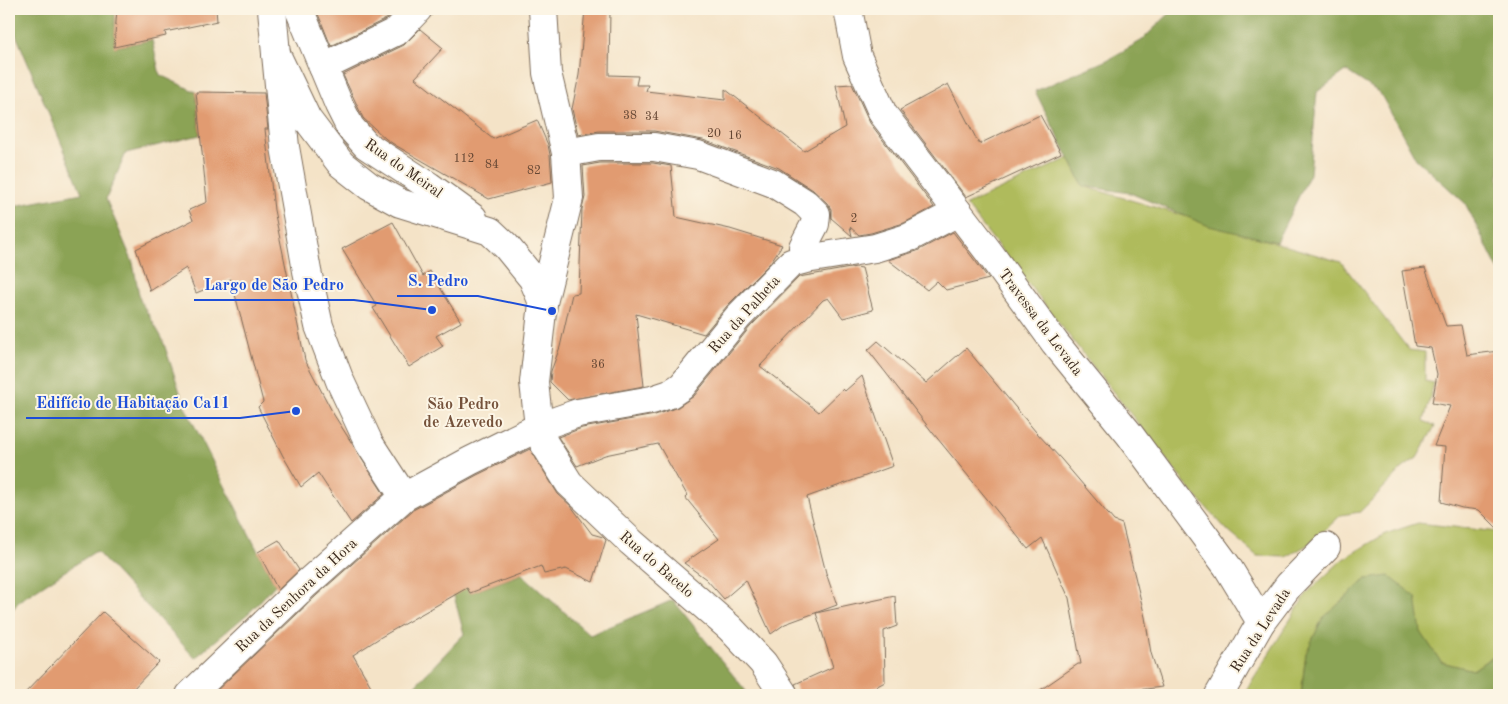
<svg xmlns="http://www.w3.org/2000/svg" width="1508" height="704" font-family="'Old Standard TT',serif">
<rect width="100%" height="100%" fill="#fcf5e5"/>
<filter id="ink" filterUnits="userSpaceOnUse"><feTurbulence type="fractalNoise" baseFrequency=".02" numOctaves="2"/><feDisplacementMap in="SourceGraphic" scale="10" xChannelSelector="R" yChannelSelector="G"/><feConvolveMatrix kernelMatrix="1 2 1 2 8 2 1 2 1" color-interpolation-filters="sRGB"/></filter>
<filter id="wash" filterUnits="userSpaceOnUse"><feTurbulence type="fractalNoise" baseFrequency=".0096" numOctaves="4" result="noise"/><feDisplacementMap in="SourceGraphic" scale="20" xChannelSelector="R" yChannelSelector="G"/><feGaussianBlur stdDeviation="1.12" result="paint"/><feColorMatrix in="noise" values="0 0 0 0 0 0 0 0 0 0 0 0 0 0 0 0 0 1.4 0 .05"/><feComposite in="paint" operator="in"/></filter>
<g filter="url(#wash)">
<rect width="100%" height="100%" fill="#f4e3c7"/>
<!-- green -->
<g fill="#afbb5c" stroke="#75723d">
<path d="M1069,158L1083,186L1341,262L1409,350L1425,352V381L1434,383L1424,421L1435,426L1417,458L1403,468L1360,512L1341,515L1311,543L1286,557L1257,556L1228,531L1192,492L966,205Z"/>
<path d="M1418,523L1499,532V652L1473,670L1441,662L1306,653L1301,695H1243L1307,593L1343,559L1385,534Z"/>
</g>
<!-- forest -->
<g fill="#8ba354" stroke="#636639">
<path d="M9,9H115V47L152,40L160,75L196,92L200,135L126,153L106,199L133,263L140,300L162,338L185,407L275,585L251,611L195,658L96,551L19,601L9,615V207L82,193L9,18Z"/>
<path d="M1174,9H1499V271L1465,203L1416,159L1380,93L1346,71L1317,92L1310,174L1276,242L1209,226L1130,193L1083,186L1035,91L1107,60L1141,41Z"/>
<path d="M425,495L470,593L522,574L590,635L673,600L749,695H406L464,634L454,596L392,508Z"/>
<path d="M1389,576L1416,597L1421,632L1441,662L1473,670L1499,652V695H1301L1306,653L1322,619L1366,579Z"/>
</g>
<g id="blocks">
<!-- building -->
<g fill="#e19b71">
<path d="M117,9H216L217,21L165,32L166,36L114,47Z"/>
<path d="M316,9H393L394,11L388,18L331,46Z"/>
<path d="M585,9H610L609,75L638,76L636,85H648L646,91L725,100V89L804,151L845,127L836,85L852,84L870,123L934,207L904,223L871,233L859,235L850,227L852,236L831,218V209L827,203L813,190L779,168L703,140L654,131H599L578,135L572,109L579,75Z"/>
<path d="M420,29L443,48L415,78L493,139L537,120L548,145L550,155L552,182L489,199L395,145L386,139L363,118L343,75L404,45Z"/>
<path d="M948,84L979,144L1040,115L1061,153L966,197L900,110Z"/>
<path d="M196,92L264,93L268,129H265L274,210L305,360L334,415L384,494L351,523L318,473L301,487L283,456L258,407L263,402L231,279L196,293L186,268L150,291L136,249L193,220L189,210L207,202Z"/>
<path d="M600,163H653L671,166L676,217L730,229L782,245L770,263L727,306L704,334L636,314L644,386L568,400L550,382L551,371L560,347L572,294L579,293L582,209L585,197L583,166Z"/>
<path d="M393,222L423,276L430,271L461,322L436,336L443,346L409,367L373,308L377,306L342,249Z"/>
<path d="M953,232L989,279L946,290L937,281L927,290L888,260L917,251Z"/>
<path d="M856,267L862,268L873,310L843,318L828,298L823,300L760,366L819,412L843,389L845,391L862,376L893,466L807,497L826,573L837,605L785,624L771,634L746,580L724,599L706,579L684,563L719,539L685,497L687,495L658,444L605,455L577,466L558,437L582,428L655,415L678,407L694,396L750,327L799,277Z"/>
<path d="M1425,268L1446,326L1461,325L1467,355L1499,351V530L1479,510L1462,508L1441,502L1445,447L1434,446L1450,406L1432,403L1437,374L1431,348L1415,346L1402,271Z"/>
<path d="M878,341L926,383L966,348L1036,432L1061,459L1114,521L1122,524L1145,617L1151,653L1162,687L1098,695H1033L1078,664H1081L1069,598L1042,538L1028,549L933,433L868,350Z"/>
<path d="M530,449L558,494L571,506L592,534L603,537L606,540L593,582L566,569L544,574L541,566L470,593L467,588L381,637L353,655L376,695H212L317,595L413,510L477,475Z"/>
<path d="M279,540L299,570L278,590L258,552Z"/>
<path d="M895,596L897,626L884,631L885,682L860,695H799L795,684L833,667L816,613Z"/>
<path d="M103,612L159,662L127,695H23Z"/>
</g>
</g>
</g>
<g filter="url(#ink)">
<use href="#blocks" fill-opacity="0" stroke="#7c6b59" stroke-width="1"/>
<g fill="none" stroke-linecap="round" stroke-linejoin="round">
<defs>
<g id="minor">
<path d="M272,9L276,54"/>
<path d="M299,9L339,105L350,127L366,145L429,186L473,218"/>
<path d="M848,9L857,56L883,114L988,251L1055,343L1130,435L1227,566L1261,622"/>
<path d="M323,67L397,31L418,9"/>
<path d="M566,153L599,147H654L698,155L773,183L805,203L816,214L815,224L803,247L806,259"/>
<path d="M543,303L569,198L566,153L547,73L543,9"/>
<path d="M190,695L306,584L404,497L470,461L539,427L534,382L543,303L533,279L506,246L490,231L400,203L369,186L341,164L307,119L276,54L285,147L307,271L319,326L340,381L369,443L404,497"/>
<path d="M784,695L763,663L730,628L631,542L569,483L544,443L539,427L578,413L652,400L670,394L682,386L738,317L791,263L806,259L875,248L910,237L958,212"/>
<path d="M1219,695L1261,622L1289,585L1326,547"/>
</g>
</defs>
<!-- minor casing -->
<use href="#minor" stroke="#7c6b59" stroke-width="30"/>
<!-- minor -->
<use href="#minor" stroke="#fff" stroke-width="28"/>
</g>
</g>
<g text-anchor="middle" stroke-width="4" stroke-linejoin="round" paint-order="stroke">
<!-- number labels -->
<g font-size="12" fill="#644633">
<text x="630" y="119">38</text>
<text x="652" y="120">34</text>
<text x="714" y="137">20</text>
<text x="735" y="139">16</text>
<text x="464" y="162">112</text>
<text x="492" y="168">84</text>
<text x="534" y="174">82</text>
<text x="854" y="222">2</text>
<text x="598" y="368">36</text>
</g>
<!-- street labels -->
<g font-size="15" fill="#3b2a1e" stroke="#fcf5e5">
<text transform="translate(404 168) rotate(35)" y="5">Rua do Meiral</text>
<text transform="translate(744 314) rotate(-48)" y="5">Rua da Palheta</text>
<text transform="translate(1041 322) rotate(53)" y="5">Travessa da Levada</text>
<text transform="translate(657 564) rotate(41)" y="5">Rua do Bacelo</text>
<text transform="translate(296 595) rotate(-43)" y="5">Rua da Senhora da Hora</text>
<text transform="translate(1260 630) rotate(-57)" y="5">Rua da Levada</text>
</g>
<!-- neighbourhood labels -->
<g font-size="16" font-weight="bold" fill="#75523b" stroke="#fcf5e5">
<text x="463" y="409">São Pedro<tspan x="463" dy="18">de Azevedo</tspan></text>
</g>
</g>
<!-- callouts -->
<path fill="none" stroke="#1d4ed8" stroke-width="2" d="M552 311L478 296H397M432 310L354 300H194M296 411L240 418H26"/>
<g fill="#1d4ed8" stroke="#fcf5e5" stroke-width="2">
<circle cx="552" cy="311" r="5"/>
<circle cx="432" cy="310" r="5"/>
<circle cx="296" cy="411" r="5"/>
</g>
<g font-size="16" text-anchor="middle" font-weight="bold" fill="#1d4ed8" stroke="#fcf5e5" stroke-width="4" stroke-linejoin="round" paint-order="stroke">
<text x="438" y="286">S. Pedro</text>
<text x="274" y="290">Largo de São Pedro</text>
<text x="133" y="408">Edifício de Habitação Ca11</text>
</g>
<!-- margin -->
<rect width="1508" height="704" fill="none" stroke="#fcf5e5" stroke-width="30"/>
</svg>
